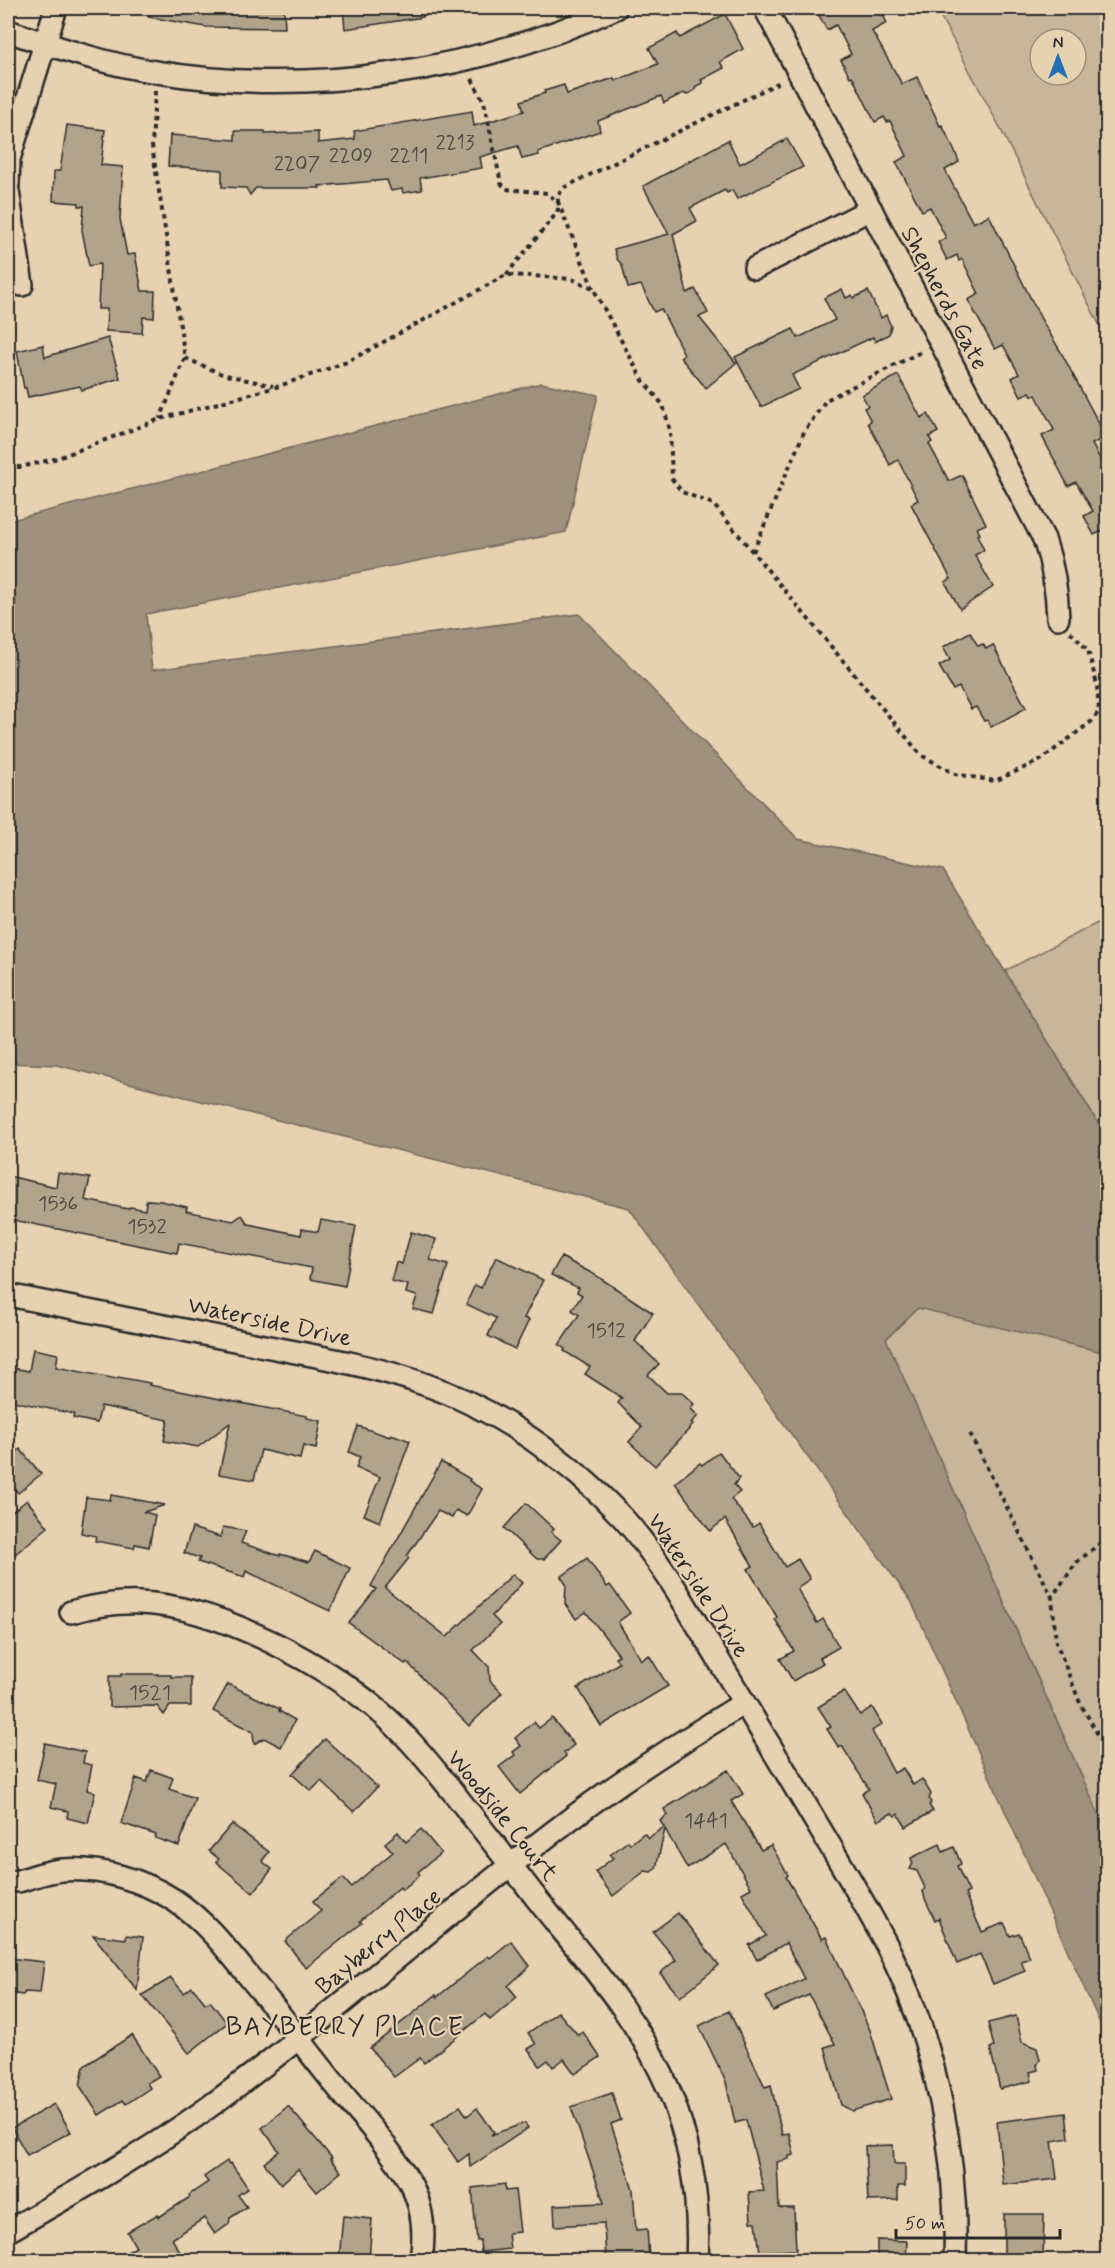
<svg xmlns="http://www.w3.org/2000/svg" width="1115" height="2268" font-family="Mynerve,sans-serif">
<rect width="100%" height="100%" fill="#e6d1b0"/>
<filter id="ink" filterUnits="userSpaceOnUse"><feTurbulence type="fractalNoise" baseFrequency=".0167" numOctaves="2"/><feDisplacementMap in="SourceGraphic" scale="12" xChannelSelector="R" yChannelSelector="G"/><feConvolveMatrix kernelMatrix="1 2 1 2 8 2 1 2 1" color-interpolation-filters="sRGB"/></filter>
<g filter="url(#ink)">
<!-- green -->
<g fill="#c7b69a" stroke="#797062" stroke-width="1.5" fill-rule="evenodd">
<path d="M936,8H1107V340L997,122ZM1040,39H1076V75H1040Z"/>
<path d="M1107,918V1138L1005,971Z"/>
<path d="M918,1307L1107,1353V1833L886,1339Z"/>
</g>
<!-- water -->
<path fill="#9f917d" stroke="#71685c" stroke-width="1.5" d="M541,383L598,395L566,532L146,614L152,670L579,614L798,839L943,870L1107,1138V1353L918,1308L886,1339L1107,1833V2039L911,1601L629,1208L57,1065L8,1063V521Z"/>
<!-- building -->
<g fill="#b2a38b" stroke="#2b2b2b" stroke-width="1.5">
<path d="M149,8H284L285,28L206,27L149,17Z"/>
<path d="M343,8H422L423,17L345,29Z"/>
<path d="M815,8H879L887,23L872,31L902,84L917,77L940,126L942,125L956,154L959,162L945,170L973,223L989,215L1041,319L1061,352L1106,437L1092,444L1107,472V536L1104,530L1094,535L1084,516L1093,511L1076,482L1068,486L1042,436L1054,430L1036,395L1032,396L1030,392L1021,396L1012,378L1019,374L1003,345L995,349L968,300L979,294L962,259L959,261L957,255L947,260L938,242L946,238L930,207L922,211L896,162L907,156L890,121L887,122L884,117L875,122L852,76L850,77L841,60L851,54L836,25L827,30Z"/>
<path d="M725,14L743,49L720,62L724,68L701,80L703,83L696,86L695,90L687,95L683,93L664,103L661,96L598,121L600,131L538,152L539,155L522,159L518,146L480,157L482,168L420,178L422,190L403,193L402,189L391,191L387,180L319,186L320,188H256L250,195L246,188L222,187V170L168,166L170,135L235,140V131H265V134L318,132V143L355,139L354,131L472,111L474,126L524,111L521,101L545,93L544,91L564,85L567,94L614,78L615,81L658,64L649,48L677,33L680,38Z"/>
<path d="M67,125L105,130L101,165L123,167L120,219L127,255L135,254L142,291H155L154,318L143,317L142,333L106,331L107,309H98L100,264L89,266L82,230L84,206H79V203L53,201L54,171H60Z"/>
<path d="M787,139L803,167L737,199L732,190L727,193L725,190L690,208L697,221L673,234L687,293L695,289L708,313L699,317L736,363L706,388L680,357L684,354L661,309L654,312L641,285L628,288L622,265L617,259L614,249L669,234L643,186L728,140L740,164Z"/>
<path d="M842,289L846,298L852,295L853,298L868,291L881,318L886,315L891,326L889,334L875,342L873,337L792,375L799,389L761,407L735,357L793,329L798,338L835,320L824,298Z"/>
<path d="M108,338L120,378L82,390L80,386L28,397L26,388H24L17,351L43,345L45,357Z"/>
<path d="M898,375L921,418L928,414L938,432L929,437L932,442L929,444L949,481L962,475L986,524L977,528L980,534L977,535L984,550L975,555L993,587L960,609L945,582L951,579L911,504L918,500L898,460L890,465L868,423L871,421L864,408L868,406L862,395Z"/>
<path d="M970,632L978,646L983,644L986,649L993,645L1026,708L991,727L987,720L984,721L976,707L971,709L959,687L953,690L939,666L950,660L943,647Z"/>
<path d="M58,1173L90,1178L85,1200L128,1209L131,1207L145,1210L146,1201L149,1200L161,1201L187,1207L186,1211L233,1221L242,1215L248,1224L301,1235L302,1229L318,1232L321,1220L356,1226L345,1286L310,1279L312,1268L179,1243L177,1253L8,1219V1176L56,1187Z"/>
<path d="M411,1232L436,1239L430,1260L448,1265L434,1314L413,1309L417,1296L406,1293L408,1285L391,1281L396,1262L402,1264Z"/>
<path d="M496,1257L543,1280L524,1318L529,1320L515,1349L488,1336L496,1318L466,1304L475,1285L481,1288Z"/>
<path d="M561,1257L597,1276L653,1313L635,1341L659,1364L648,1375L667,1393H682L694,1404L690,1408L698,1416L691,1423L693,1425L655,1466L629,1442L642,1427L618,1403L622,1398L585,1374L590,1367L564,1351L565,1349L559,1345L579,1315L572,1310L582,1295L577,1292L579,1288L551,1275Z"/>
<path d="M33,1349L58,1354L56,1367L117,1379L118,1377L150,1383L149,1385L307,1416V1418L321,1421L316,1449L303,1446L300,1459L261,1450L254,1480L219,1474L230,1423L198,1447L164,1441L168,1420L101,1406L97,1423L73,1418L74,1414L8,1400V1367L29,1371Z"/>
<path d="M358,1426L390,1437L391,1434L410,1441L380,1522L364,1515L380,1477L356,1468L360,1457L349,1452Z"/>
<path d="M20,1449L41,1474L18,1493L8,1480V1459Z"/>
<path d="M719,1452L739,1478L734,1485L740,1492L731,1499L753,1527L759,1523L785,1567L798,1559L810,1579L798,1587V1590L817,1623L823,1619L838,1645L839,1647L820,1658L823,1663L793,1681L780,1659L794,1651L775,1619L777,1617L748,1569L753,1566L725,1519L710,1531L675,1483L700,1463L702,1465Z"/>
<path d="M441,1462L470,1479L469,1481L482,1489L467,1516L456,1510L452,1518L438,1511L407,1556L409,1558L385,1588L447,1637L513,1574L522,1583L492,1616L500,1624L473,1650L489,1667L490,1681L502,1693L469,1726L407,1662L405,1664L349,1623L376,1589L371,1586Z"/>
<path d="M111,1495L165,1505L144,1512L155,1515L149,1547L135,1544L134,1548L95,1541L96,1536L81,1533L86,1497L110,1500Z"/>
<path d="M27,1500L48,1527L8,1560V1515Z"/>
<path d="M526,1503L554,1529L551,1532L561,1540L544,1559H537L504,1528Z"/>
<path d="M223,1527L246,1531L241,1543L280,1556V1554L309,1562L315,1551L350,1568L330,1611L246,1571L244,1577L198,1562L200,1558L184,1553L192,1528L220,1537Z"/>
<path d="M587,1558L607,1587L610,1585L630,1613L618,1622L641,1660L649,1655L668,1686L601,1726L578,1688L619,1663L615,1657L619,1655L586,1612L576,1619L565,1604L566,1584L561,1577Z"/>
<path d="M121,1674H158V1675H171V1677H191V1706H170L164,1715L157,1706L109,1707V1676H121Z"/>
<path d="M228,1684L280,1709L279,1711L295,1720L281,1747L264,1738L254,1744L253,1732L213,1711Z"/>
<path d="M844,1691L860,1715L872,1707L882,1724L872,1731L894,1773L903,1768L913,1785L922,1779L931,1794L929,1799L931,1803L929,1805L933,1811L906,1827L898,1814L895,1816L892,1813L878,1821L862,1793L869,1789L842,1746L839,1748L827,1729L831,1727L818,1707Z"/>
<path d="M552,1718L574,1745L564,1753L566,1756L520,1794L499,1767L515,1755L513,1752L521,1746L515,1738L534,1722L539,1728Z"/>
<path d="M325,1739L377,1787L354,1812L321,1781L311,1791L292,1774Z"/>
<path d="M45,1743L85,1752L83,1763L92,1765L87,1790L95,1792L88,1823L67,1818L68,1811L51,1807L56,1784L37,1780Z"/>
<path d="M151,1770L173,1778L169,1789L195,1798L179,1846L155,1838L156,1835L121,1823L136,1778L147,1782Z"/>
<path d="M728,1770L743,1794L731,1801L761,1850L771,1845L788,1875L786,1877L822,1939L826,1937L870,2030L891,2099L852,2111L841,2105L825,2047L835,2044L809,1995L773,2011L766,1997L804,1979L786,1943L757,1960L749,1945L766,1936L742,1893L751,1888L726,1844L687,1868L665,1829L656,1868L651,1872L645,1871L613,1896L595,1872L613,1858L610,1855L628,1841L630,1844L644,1833L648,1838L664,1827L660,1821L667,1815L664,1809Z"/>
<path d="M232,1824L269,1852L262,1861L272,1869L253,1893L216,1862L219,1859L209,1851Z"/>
<path d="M421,1829L441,1853L418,1872L420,1875L402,1890L400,1887L360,1921L362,1923L306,1968L285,1941L321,1911L313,1901L343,1878L351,1887L393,1852L385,1843L398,1832L406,1842Z"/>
<path d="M940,1844L943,1852L954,1847L961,1864L957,1866L969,1892L965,1894L982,1932L1004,1923L1010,1936L1019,1933L1030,1958L1021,1961L1025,1971L993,1984L980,1954L957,1964L939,1918L935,1920L925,1899L923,1891L925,1888L917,1871L910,1869L913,1863L911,1858Z"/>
<path d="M678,1913L719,1965L680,1997L660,1973L676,1960L653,1932Z"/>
<path d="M93,1935L126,1939V1935L143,1937L137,1990Z"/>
<path d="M511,1941L530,1966L508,1986L517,1997L490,2020L485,2014L424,2063L420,2058L394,2077L370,2048L436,1995L437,1997L488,1956L490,1958Z"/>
<path d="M8,1958L44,1962L40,1993L25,1992L23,1995L8,1993Z"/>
<path d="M171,1978L184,1993L192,1987L206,2004L210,2001L227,2023L189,2053L142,1995Z"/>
<path d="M729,2011L765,2087L771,2085L782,2135L789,2133L794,2155L789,2156V2159L777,2162L779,2208H794L796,2250L760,2252L756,2222H751L749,2192L764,2191L753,2147L746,2120L735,2123L726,2082L699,2026Z"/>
<path d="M558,2012L578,2035L583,2032L600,2057L575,2074L564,2059L553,2067L548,2060L540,2066L528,2049L536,2044L528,2033Z"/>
<path d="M1016,2016L1022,2042L1037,2048L1040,2060L1037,2065L1038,2070L1030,2072L1032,2081L1000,2089L990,2048L994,2047L988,2023Z"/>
<path d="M132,2035L159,2076L147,2083L150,2088L126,2104L123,2100L99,2115L80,2086L84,2066Z"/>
<path d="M612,2093L621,2120L611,2124L633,2189L636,2230L647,2229L649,2258L606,2260L604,2223L555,2226L554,2205L604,2203L571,2107Z"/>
<path d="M54,2104L71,2132L27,2155L12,2128Z"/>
<path d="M288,2106L332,2158L330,2159L341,2172L317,2192L298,2169L281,2184L264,2163L279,2151L262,2128Z"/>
<path d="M460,2106L467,2116L477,2108L494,2132L491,2135L525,2123L528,2128L470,2167L469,2154L458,2162L432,2125Z"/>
<path d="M1066,2113L1069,2138L1052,2141L1057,2179L1003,2185L997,2122Z"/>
<path d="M893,2145L894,2164H905V2186H898V2200L868,2201L865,2146Z"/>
<path d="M227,2161L229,2164L231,2163L248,2188L238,2195L247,2207L230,2218L229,2224L215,2234L204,2218L172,2239L185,2260H114L136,2247L127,2232L158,2214L159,2217L190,2197L189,2195L208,2182L204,2177Z"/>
<path d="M505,2184V2191L515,2190L520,2232L508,2233L510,2249L481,2252L480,2240L477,2241L472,2188Z"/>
<path d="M1004,2214H1044L1043,2260H1018V2254H1004Z"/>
<path d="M343,2216L372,2219L369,2260H339Z"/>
<path d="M877,2240L907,2241L906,2260H877Z"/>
</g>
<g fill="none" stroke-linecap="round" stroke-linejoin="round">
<defs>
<g id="street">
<path d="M765,8L1044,539C1053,565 1057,590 1058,618"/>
<path d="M8,31C56,47 105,64 156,72C311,97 474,72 616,8"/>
<path d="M8,184L9,159L56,8"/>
<path d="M8,191L22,285"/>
<path d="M755,268L871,209"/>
<path d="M8,1295C86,1310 165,1326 244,1342C303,1354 364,1363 421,1383C498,1409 568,1459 623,1518C644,1541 661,1566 677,1591C719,1662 762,1732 804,1802C834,1853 866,1903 892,1956C937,2049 958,2157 955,2260"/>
<path d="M71,1612C93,1606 116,1602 140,1603C218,1606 331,1666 388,1719C414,1743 435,1770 457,1797C484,1831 511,1865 537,1899C587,1962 637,2015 669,2090C691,2144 700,2202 697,2260"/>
<path d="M18,1881C33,1877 47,1871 62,1870C100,1867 143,1880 174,1900C204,1920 225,1947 247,1974C275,2008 302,2043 329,2077C356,2111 388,2144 409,2181C423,2205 425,2234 421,2260"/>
<path d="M8,2231C74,2193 140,2156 202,2112C336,2015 458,1901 592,1803C641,1767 692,1735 744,1703"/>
</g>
</defs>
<!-- street casing -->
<use href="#street" stroke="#2b2b2b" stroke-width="26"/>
<!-- path -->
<g stroke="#2b2b2b" stroke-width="4" stroke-dasharray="4.5 4.5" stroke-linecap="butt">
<path d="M472,79L484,102L501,183L506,189L547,193L558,202L593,288"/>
<path d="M155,91L152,146L185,358L160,419"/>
<path d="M506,275L552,219L558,210V195L565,187L782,81"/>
<path d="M185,358L222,374L273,386"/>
<path d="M8,467H21L58,458L160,419L276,387L347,362L506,275L532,276L572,279L593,288L642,379L663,405L670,430L672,479L682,492L713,504L921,755L955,774L995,781L1041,760L1092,721L1099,711L1097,685L1088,650L1070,632"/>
<path d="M753,552L804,432L826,400L923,351"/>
<path d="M970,1434L1052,1597"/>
<path d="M1108,1537L1077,1562L1052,1597L1056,1642L1080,1703L1108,1752"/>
</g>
<!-- street -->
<use href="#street" stroke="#e6d1b0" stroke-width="21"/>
</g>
</g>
<g text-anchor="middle" stroke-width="4.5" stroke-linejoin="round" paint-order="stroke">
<!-- number labels -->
<g font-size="21" fill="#4d4943">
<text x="455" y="149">2213</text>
<text x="351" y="162">2209</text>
<text x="409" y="162">2211</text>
<text x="297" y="170">2207</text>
<text x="58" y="1210">1536</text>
<text x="147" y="1233">1532</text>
<text x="606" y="1337">1512</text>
<text x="150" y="1699">1521</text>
<text x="706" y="1827">1441</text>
</g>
<!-- street labels -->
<g font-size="24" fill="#2b2b2b" stroke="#e6d1b0">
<text transform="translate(945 298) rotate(62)" y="8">Shepherds Gate</text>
<text transform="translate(270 1321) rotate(12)" y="8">Waterside Drive</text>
<text transform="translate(699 1585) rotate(57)" y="8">Waterside Drive</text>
<text transform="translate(503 1815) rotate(51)" y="8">Woodside Court</text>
<text transform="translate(378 1941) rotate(-39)" y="8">Bayberry Place</text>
</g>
<!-- neighbourhood labels -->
<g font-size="26" letter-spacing="1.5" fill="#2b2b2b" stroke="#e6d1b0">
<text x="345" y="2035">BAYBERRY PLACE</text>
</g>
</g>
<!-- margin -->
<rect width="1115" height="2268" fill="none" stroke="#e6d1b0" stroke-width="30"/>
<rect x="15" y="15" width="1085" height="2238" fill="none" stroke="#2b2b2b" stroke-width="2" filter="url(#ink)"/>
<!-- north arrow -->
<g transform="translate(1058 57)"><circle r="28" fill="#e6d1b0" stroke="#9b8f7b" stroke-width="1.5"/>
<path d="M0-4.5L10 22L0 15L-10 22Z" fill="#1f6fb2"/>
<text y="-9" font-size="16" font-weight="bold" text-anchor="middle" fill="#2b2b2b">N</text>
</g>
<!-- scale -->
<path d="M896 2229v9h164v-9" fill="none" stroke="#2b2b2b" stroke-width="3"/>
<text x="905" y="2229" font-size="18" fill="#2b2b2b" stroke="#e6d1b0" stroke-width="4.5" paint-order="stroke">50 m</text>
</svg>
